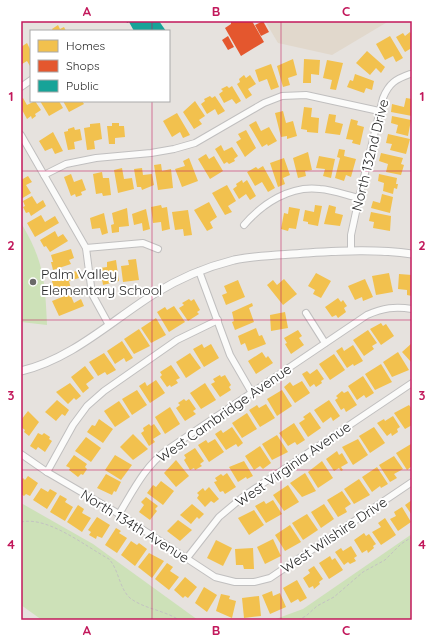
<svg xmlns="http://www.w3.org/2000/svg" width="433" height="641" font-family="Quicksand,sans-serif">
<rect width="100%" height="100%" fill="#e6e2de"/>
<!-- education -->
<path fill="#e1d8cc" d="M265,21H389L332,55L278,43Z"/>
<!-- green -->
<g fill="#cde1b8">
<path d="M21,223C44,261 45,282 47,325L21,322Z"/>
<path d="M21,503L93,544L198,620H42L21,605Z"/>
<path d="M412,534V620H273L303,609Z"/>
</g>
<!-- homes -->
<g fill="#f2c14e">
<path d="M58,25L60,29L64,27L66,31H53L52,29Z"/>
<path d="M410,32L412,35V52L410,49L405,52L396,37L403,33L405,36Z"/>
<path d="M390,36L403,58L396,62L393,56L385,60L376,44Z"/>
<path d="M27,43L31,51L30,66L27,61L22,64L21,63V47Z"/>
<path d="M367,51L385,67L381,73L376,68L370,75L356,63Z"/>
<path d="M293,59L297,75L288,78L290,85L283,87L277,66Z"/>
<path d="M304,59L320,60L319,75L311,74V83H303Z"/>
<path d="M327,60L343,63L336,90L330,89L332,80L323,78Z"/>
<path d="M271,64L279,87L271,90L267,79L259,82L255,70Z"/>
<path d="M355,74L374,81L372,90L366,88L364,93L347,87L350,80L353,81Z"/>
<path d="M244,75L246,78L250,75L256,84L248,89L252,95L246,99L237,84L240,82L239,79Z"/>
<path d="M227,86L229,88L232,86L241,101L236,104L232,99L224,103L219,94L223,91L221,89Z"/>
<path d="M210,96L212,98L215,96L225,111L218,115L215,109L207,114L201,104L205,101L204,99Z"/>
<path d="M23,98L27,105L35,101L41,110L35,114L36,116L32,119L31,116L27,119L21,108V99Z"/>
<path d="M406,98L412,99V116L391,112L392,104L404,107Z"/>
<path d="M40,101H59L63,108L49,116Z"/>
<path d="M63,101H82L84,104L69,112Z"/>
<path d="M195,101L205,116L199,120L202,124L194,129L183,112Z"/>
<path d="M304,107L312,108L311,117L319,118L318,133L307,132V130L301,129Z"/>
<path d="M283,111L286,123L293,121L297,136L287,139V136L281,137L275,113Z"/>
<path d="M177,113L190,135L183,138L180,132L172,137L163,121Z"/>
<path d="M329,114L336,115L335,122L343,124L340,135L325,133Z"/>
<path d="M392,116L411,120L408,136L396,133L398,125L391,123Z"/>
<path d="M351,119L358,121L357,125L364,127L360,145L352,143L353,140L346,139Z"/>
<path d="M256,121L261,131L269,127L277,141L268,146L267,144L262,147L249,125Z"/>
<path d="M100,123L102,139L94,141L95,149L87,150L84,128L90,127V124Z"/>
<path d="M112,123H119V126H124L125,137L115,138V144H109L107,126H112Z"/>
<path d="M74,127L75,130L80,129L82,140L74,142L75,149L68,150L64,132L68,131V129Z"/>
<path d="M246,130L256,148L245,157L236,142L241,139L238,134Z"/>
<path d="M53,132L63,151L55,154L52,148L45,151L39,141Z"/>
<path d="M388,134L410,139L406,154L390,150L392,144L386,143Z"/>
<path d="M221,145L224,151L232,147L238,156L234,159L235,161L229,164L227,162L224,164L215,149Z"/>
<path d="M339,149L345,150L344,156L356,159L351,177L346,175L344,181L335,178L340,158L337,157Z"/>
<path d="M308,152L312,170L305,171L306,176L298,178L293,158Z"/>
<path d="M381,153L403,158L401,164L404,165L401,175L386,172L388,164L379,161Z"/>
<path d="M206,154L209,159L214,156L223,171L210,179L198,159Z"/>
<path d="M319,156L335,159L331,178L323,176L325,169L316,168Z"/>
<path d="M189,158L198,181L182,187L175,169L185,166L183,161Z"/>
<path d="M284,158L290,175L283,178L285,184L278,187L270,163Z"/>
<path d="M161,164L162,171L171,169L173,188L158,190L154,165Z"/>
<path d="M263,166L275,188L268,192L262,182L255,186L247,172L256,167L258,169Z"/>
<path d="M122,168L124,179L132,178L134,189L118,193L114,170Z"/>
<path d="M142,168L143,175L152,174L154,185L142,190L141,187H137L134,169Z"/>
<path d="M102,172L103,178H109L111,195L103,196L102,193L96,194L93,174Z"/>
<path d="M71,174L74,182L82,179L86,190L81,192L82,195L76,197L75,194L71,196L64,177Z"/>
<path d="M379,174L397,178L396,184H398L397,189L394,188L393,194L383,191L384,183L378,181Z"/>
<path d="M28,176L32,182L26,185L31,193L21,199V180Z"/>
<path d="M242,180L243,183L247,180L256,196L250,200L246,194L239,199L233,189L237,186L236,184Z"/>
<path d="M227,185L236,201L228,206L232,212L225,215L212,193Z"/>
<path d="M382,194L393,197L390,213L371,208L373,201L380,203Z"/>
<path d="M32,196L37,204L43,200L46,206L31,216L29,212L26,213L23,207L25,206L23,201Z"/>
<path d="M209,202L217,217L210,222L213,228L207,231L194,210Z"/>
<path d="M161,205L162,208L167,207L170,229L162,231L161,222L153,223L151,207Z"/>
<path d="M315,205L322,206L318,226L308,224V222L303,221L305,210L314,212Z"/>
<path d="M329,205L336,207L335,213L343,215L340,226L324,224Z"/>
<path d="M289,207L300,209L296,229L289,228L288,231L281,229L284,213L288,214Z"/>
<path d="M127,208L129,226L119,227V232L112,233L111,225L114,224L112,213Z"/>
<path d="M146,209L150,229L143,231L142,223L134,225L132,214Z"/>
<path d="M188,210L192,235L184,236L183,229L175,230L172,212Z"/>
<path d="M371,212L391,216L390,231L373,228L374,222L369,221Z"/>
<path d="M104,213L108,233L102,235L100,228L92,229L90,218Z"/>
<path d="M41,215L45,222L55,216L59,223L35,237L27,223Z"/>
<path d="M55,231L58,237L63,234L68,241L50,252L46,246L44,247L40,240Z"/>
<path d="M71,249L74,258L69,260L71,264L53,270L51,262H53L51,255Z"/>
<path d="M136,259L139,280L123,282L121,266L129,265L128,260Z"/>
<path d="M116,260L119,281L103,285L100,268L107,267V262Z"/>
<path d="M77,271L79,278L69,281L71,289L57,292L56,287L54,288L51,278Z"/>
<path d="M316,273L331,281L321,298L313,294L315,290L308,286Z"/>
<path d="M389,273L393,292L376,295L372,276Z"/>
<path d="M399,274L412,275V296L407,295V290L398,289Z"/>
<path d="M284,279L297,294L283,305L267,285L273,280L277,285Z"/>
<path d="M365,279L373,297L363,301L362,297L355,300L348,286Z"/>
<path d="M238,280L245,297L226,305L222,295L227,293L224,286Z"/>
<path d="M70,294L74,303L81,299L84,306L59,316L52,301Z"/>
<path d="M338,298L341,302L343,300L347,306L344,308L346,312L338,318L336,315L332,317L325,307Z"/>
<path d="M189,299L191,301L194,299L200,310L197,312L199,314L188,321L179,308L184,305L182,303Z"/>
<path d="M252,303L253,306L249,308L254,322L235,330L232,322L234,321L232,312Z"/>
<path d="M174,306L185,322L169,332L157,312L165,307L167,310Z"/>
<path d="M285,312L288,328L271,331L270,315Z"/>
<path d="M156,318L166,335L151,343L141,328Z"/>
<path d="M381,323L383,326L386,324L394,336L381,345L370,329Z"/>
<path d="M256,328L259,336L262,335L266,344L248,351L245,343L241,345L238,336Z"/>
<path d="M139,329L150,346L134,354L124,339Z"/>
<path d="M298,330L302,336L299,338L304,345L291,354L285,344L287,343L284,338Z"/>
<path d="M368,330L377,343L372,346L374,349L364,356L353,340Z"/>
<path d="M122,341L133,358L126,362L124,358L115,364L107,351Z"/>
<path d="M412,343V363L402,352Z"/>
<path d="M202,344L204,348L211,344L219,358L204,367L193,349Z"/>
<path d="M353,345L363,361L354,366L353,364L347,368L336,351L342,347L344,351Z"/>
<path d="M262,352L266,358L268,356L273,363L256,374L248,361Z"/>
<path d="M398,352L409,370L392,377L383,362Z"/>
<path d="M104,353L116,370L107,375L105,372L98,376L89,362Z"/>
<path d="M190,353L201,368L186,378L176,362Z"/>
<path d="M334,354L345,370L330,380L319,364Z"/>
<path d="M381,364L392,382L375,390L365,374Z"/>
<path d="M171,365L180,378L176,380L178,383L171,387L170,385L167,387L160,377L162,375L160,372Z"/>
<path d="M85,366L94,378L86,384L89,388L83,393L71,377Z"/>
<path d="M317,369L324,379L321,381L322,383L316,387L314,384L310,387L302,374L307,371L310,374Z"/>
<path d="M220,375L221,377L225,375L231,385L229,387L231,390L220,397L211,384L215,382L213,379Z"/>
<path d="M363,376L374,393L366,398L364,395L357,400L348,386Z"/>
<path d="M156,380L165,393L150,403L139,386L145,382L147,386Z"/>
<path d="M302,381L310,393L295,403L284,387L290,382L293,386Z"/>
<path d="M70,383L81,396L76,400L74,398L68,404L56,392Z"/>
<path d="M205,383L216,400L201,409L190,393Z"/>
<path d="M137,390L147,405L132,415L122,399Z"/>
<path d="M282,390L292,406L277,416L267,399Z"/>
<path d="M342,391L344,393L348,391L357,405L346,412L344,408L341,410L335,400L338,398L336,396Z"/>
<path d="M184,399L186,401L189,399L196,409L193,411L196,414L185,421L176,408L180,405L178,403Z"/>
<path d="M57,400L69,410L65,416L62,414L56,421L45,412Z"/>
<path d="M329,400L340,416L333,421L331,417L323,423L314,410Z"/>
<path d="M119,401L130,417L115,427L104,411Z"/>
<path d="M266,404L275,418L260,427L249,410L257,405L259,408Z"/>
<path d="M409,405L412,409V425L405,429L394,413Z"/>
<path d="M170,407L180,424L165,434L155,417Z"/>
<path d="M28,411L39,422L29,436L24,432L25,430L21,427V420Z"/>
<path d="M310,412L321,428L308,437L299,423L305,419L303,417Z"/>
<path d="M247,413L257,429L242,438L232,423Z"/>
<path d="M393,416L400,427L397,429L398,432L392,436L391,433L387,436L377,423L384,419L385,421Z"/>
<path d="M99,419L113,429L103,443L87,432L92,425L95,426Z"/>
<path d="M294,423L305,440L297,445L295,442L288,446L279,433Z"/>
<path d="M149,424L151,426L154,424L161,434L153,439L155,442L149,446L141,433L144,431L143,428Z"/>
<path d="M232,427L243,443L238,447L236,444L226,450L215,434L221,430L223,433Z"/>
<path d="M374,427L385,443L370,453L359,436Z"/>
<path d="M38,433L42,435L44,433L50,437L49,439L52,441L45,452L38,447L36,450L30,446Z"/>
<path d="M133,434L148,449L133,460L120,447Z"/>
<path d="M277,435L288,452L272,460L262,444Z"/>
<path d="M86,437L101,448L91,462L75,451Z"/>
<path d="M215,439L224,452L209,462L198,445L206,440L208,443Z"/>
<path d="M358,439L368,455L353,465L342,447Z"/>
<path d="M411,444L412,466L407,470L396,453Z"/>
<path d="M260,446L271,463L263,469L260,466L254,470L245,456Z"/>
<path d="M195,448L204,461L200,464L202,466L195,470L194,468L190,470L184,460L186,458L184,455Z"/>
<path d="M337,451L339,455L342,453L348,463L341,467L343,470L341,471L339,468L334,471L326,459Z"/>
<path d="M74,455L87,464L85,467L87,469L83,475L81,474L78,477L69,470L70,468L66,466Z"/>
<path d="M115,455L132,465L121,480L105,470Z"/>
<path d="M394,456L403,469L394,474L397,478L390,482L379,465Z"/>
<path d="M176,460L189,476L176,487L164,473Z"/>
<path d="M244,461L253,476L247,479L246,477L238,482L229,467Z"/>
<path d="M322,461L333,478L318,488L308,472Z"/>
<path d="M377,467L388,484L381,488L380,486L372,492L362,477Z"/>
<path d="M227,473L236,487L225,494L223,491L220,492L214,482L217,481L215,478L221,474L223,476Z"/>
<path d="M305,473L316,491L302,497L290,483Z"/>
<path d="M106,474L121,482L116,492L114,491L112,495L97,488Z"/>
<path d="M28,476L38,483L30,496L26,494L24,496L21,494V480L23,478L25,480Z"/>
<path d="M359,479L370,495L354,504L344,489Z"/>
<path d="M161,481L174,491L163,505L147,493L153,485L156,487Z"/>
<path d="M288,485L299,502L284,511L273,495Z"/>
<path d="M209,487L219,499L214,503L211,501L205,507L197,498L199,495L197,493L203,488L205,491Z"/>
<path d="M41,488L48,492L50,489L57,493L47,509L33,500Z"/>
<path d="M342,491L351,504L345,508L347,512L338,517L327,500Z"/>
<path d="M60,495L67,499L65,502L73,507L65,521L50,512Z"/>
<path d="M146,497L158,506L155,509L157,511L150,520L139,512L144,505L141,502Z"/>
<path d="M273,500L282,514L266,523L255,506L264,501L266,504Z"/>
<path d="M412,500V515L405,505Z"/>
<path d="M192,504L204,514L199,519L197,517L191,524L180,515Z"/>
<path d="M324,504L334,519L321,528L311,512Z"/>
<path d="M78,505L84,509L82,513L91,518L82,532L67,522Z"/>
<path d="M402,507L411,522L398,531L390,519L396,516L394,512Z"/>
<path d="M254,510L264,525L249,535L238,518Z"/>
<path d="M307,514L318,530L303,540L292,523Z"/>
<path d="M97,517L110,525L102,538L97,536L96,539L89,535L91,532L88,530Z"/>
<path d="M385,518L396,535L381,545L372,532L381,527L378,523Z"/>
<path d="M178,520L192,530L180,541L167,531Z"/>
<path d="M290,525L301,542L285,551L275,535Z"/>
<path d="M116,528L121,531L119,533L127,538L117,553L105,545Z"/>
<path d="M364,533L366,536L369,534L376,544L373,546L374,548L368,553L367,550L362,553L354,540Z"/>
<path d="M273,539L281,556L265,564L257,547Z"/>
<path d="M216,540L232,548L223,566L207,558Z"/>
<path d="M131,541L137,545L139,543L147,549L135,566L121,555Z"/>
<path d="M351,546L357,556L354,558L356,561L350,564L348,562L344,565L335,552L341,548L343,551Z"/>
<path d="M253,548L254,569H244L243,565H236L235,549Z"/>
<path d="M149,553L164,561L152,578L138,567Z"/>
<path d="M330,556L332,560L335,558L343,570L329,579L319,563Z"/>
<path d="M167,563L173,567L170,571L179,577L169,590L155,579Z"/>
<path d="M314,566L323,579L319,582L320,584L314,589L313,586L309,588L303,578L310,573L308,570Z"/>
<path d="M185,577L197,587L188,598L185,596L183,598L174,590Z"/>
<path d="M297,580L307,598L300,602L298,599L291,603L283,588Z"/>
<path d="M204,587L217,595L207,612L195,603Z"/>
<path d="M272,591L273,596L280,593L286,607L270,614L262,595Z"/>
<path d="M221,594L230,596L229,599L236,601L232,618L216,611Z"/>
<path d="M259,596L261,616L244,618L242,598Z"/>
</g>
<!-- shops -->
<g fill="#e4572e">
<path d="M231,21H252L264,42L241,56L225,28L231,24Z"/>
<path d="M263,21L269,32L261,36L255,25Z"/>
<path d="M228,36L234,47L228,50L222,40Z"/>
</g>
<!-- public -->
<path fill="#17a398" d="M126,21H159L166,31H134L129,22L127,23Z"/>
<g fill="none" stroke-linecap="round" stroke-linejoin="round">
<defs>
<g id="minor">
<path d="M21,87L31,80"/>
<path d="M21,135L86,248L92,294L109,325"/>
<path d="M44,175L66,164L96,158L151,153L174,149L195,143L264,103L282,96L306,95L379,111"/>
<path d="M244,225C262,204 290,185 320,189C333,190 346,195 359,198"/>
<path d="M86,248L143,243L158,249"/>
<path d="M351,250V235L359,198L383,98C389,83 396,79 410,74"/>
<path d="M199,271L230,355L252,393"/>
<path d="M306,313L325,343"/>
<path d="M21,454L47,472L119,514L215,577L235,582H254L270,578L412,482"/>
<path d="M47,472L73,425L87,406L104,391L177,340L218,320"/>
<path d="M119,514C133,491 145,466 167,450L367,315C383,308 395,306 412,309"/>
<path d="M187,558L219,517L244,496L412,383"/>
</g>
<path id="tertiary" d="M21,371C72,359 111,321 154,294C178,279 206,267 234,260C258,255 283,255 306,253C342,251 376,249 412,254"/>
</defs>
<!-- minor casing -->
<use href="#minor" stroke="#c0bfbf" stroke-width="8"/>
<!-- tertiary casing -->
<use href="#tertiary" stroke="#c0bfbf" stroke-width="9"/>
<!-- path -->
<g stroke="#c3c2c2" stroke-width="1" stroke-dasharray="3 2" stroke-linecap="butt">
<path d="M21,522C48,516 85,546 109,559C119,570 119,588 130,598C144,609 164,610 179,620"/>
<path d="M298,620L306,616L317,606L334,597L363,572L385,560L401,544L412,537"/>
</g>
<!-- minor -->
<use href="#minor" stroke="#fbfbfa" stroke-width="6"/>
<!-- tertiary -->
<use href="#tertiary" stroke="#fbfbfa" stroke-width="7"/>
</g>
<!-- grid -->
<path fill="none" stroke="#c2185b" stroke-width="1" stroke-opacity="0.55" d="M152,21V31M281,21V620M152,101V620M21,171H412M21,320H412M21,470H412"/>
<!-- markers -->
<circle fill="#6a6968" stroke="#fff" stroke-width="1.5" cx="33" cy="282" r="4"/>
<g text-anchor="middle" stroke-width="4" stroke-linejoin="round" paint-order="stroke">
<!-- street labels -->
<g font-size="14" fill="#282828" stroke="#fff">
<text transform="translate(370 155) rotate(-76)" y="5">North 132nd Drive</text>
<text transform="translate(224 413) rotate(-35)" y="5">West Cambridge Avenue</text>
<text transform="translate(293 464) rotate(-35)" y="5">West Virginia Avenue</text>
<text transform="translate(135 526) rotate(32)" y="5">North 134th Avenue</text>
<text transform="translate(334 535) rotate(-34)" y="5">West Wilshire Drive</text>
</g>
<!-- poi labels -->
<g font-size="14" fill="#282828" stroke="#fff" text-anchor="start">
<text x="41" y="279">Palm Valley<tspan x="41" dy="16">Elementary School</tspan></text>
</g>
</g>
<!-- border -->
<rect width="433" height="641" fill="none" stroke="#ffffff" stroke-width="44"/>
<!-- legend -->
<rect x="30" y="30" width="140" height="72" fill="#ffffff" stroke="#a9a9a9"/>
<rect x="38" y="40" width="20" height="12" fill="#f2c14e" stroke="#a9a9a9"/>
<text x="66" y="50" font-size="12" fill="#282828">Homes</text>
<rect x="38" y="60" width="20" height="12" fill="#e4572e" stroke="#a9a9a9"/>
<text x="66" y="70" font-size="12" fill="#282828">Shops</text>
<rect x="38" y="80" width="20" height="12" fill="#17a398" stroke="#a9a9a9"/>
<text x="66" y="90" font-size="12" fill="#282828">Public</text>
<rect x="22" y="22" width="389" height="597" fill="none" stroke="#c2185b" stroke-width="1.5"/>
<g font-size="13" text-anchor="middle" font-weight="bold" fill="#c2185b">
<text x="87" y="16">A</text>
<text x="216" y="16">B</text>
<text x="346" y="16">C</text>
<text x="11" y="101">1</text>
<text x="422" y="101">1</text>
<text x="11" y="250">2</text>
<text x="422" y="250">2</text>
<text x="11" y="400">3</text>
<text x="422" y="400">3</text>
<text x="11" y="549">4</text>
<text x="422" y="549">4</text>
<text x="87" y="635">A</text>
<text x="216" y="635">B</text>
<text x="346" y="635">C</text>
</g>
</svg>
